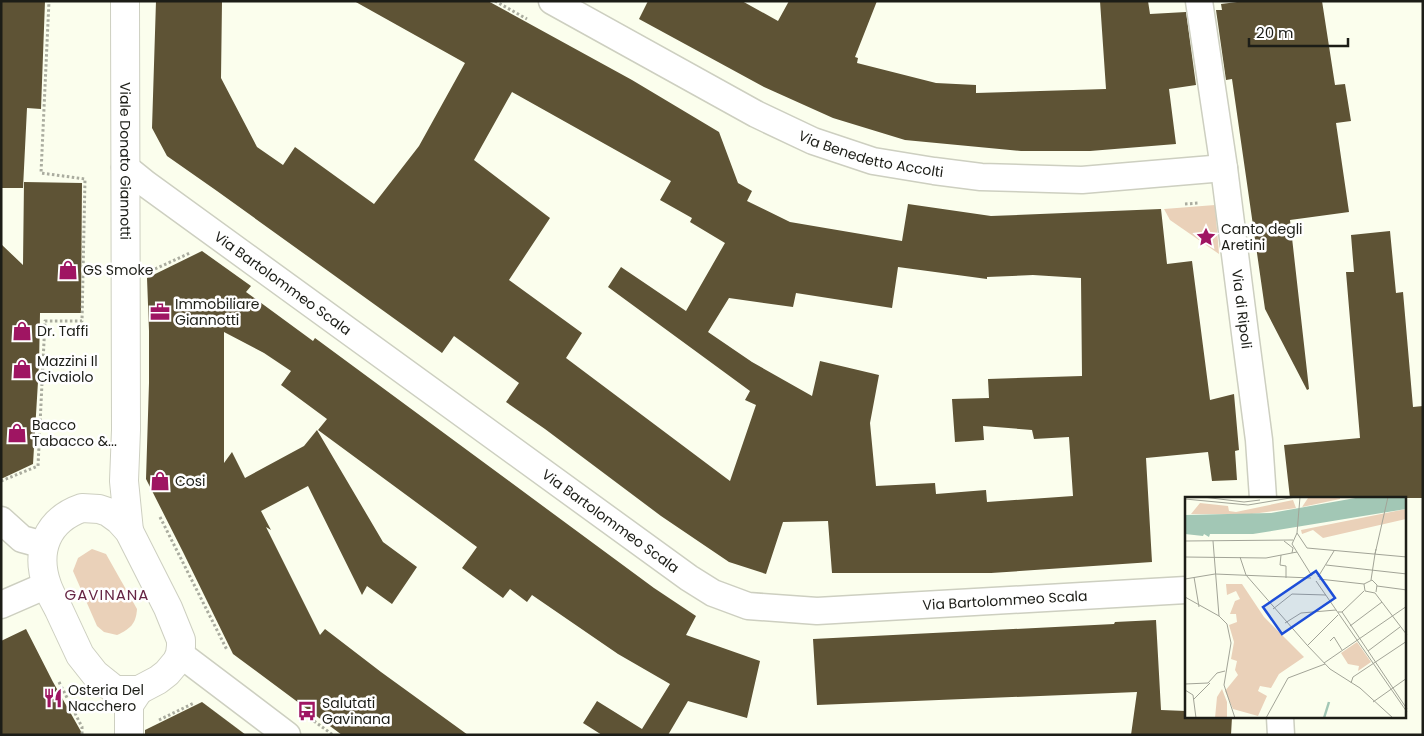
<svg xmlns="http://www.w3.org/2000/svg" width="1424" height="736" font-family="Poppins,sans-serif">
<rect width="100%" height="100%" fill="#fbfeed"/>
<!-- green -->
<g fill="#ead1b9">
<path d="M1215,205L1219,254L1170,220L1164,209Z"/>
<path d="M92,549L106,554L137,609C136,624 130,629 117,635L104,632L97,626L73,571L78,558Z"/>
</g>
<!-- building -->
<g fill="#5e5335" fill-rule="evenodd">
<path d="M1,1H45L41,109L27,108L23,188H1Z"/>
<path d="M156,1H222L221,78L257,147L283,165L295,147L374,204L419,146L465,63L354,1H488L632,80L719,132L738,183L752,191L747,201L790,222L902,241L908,204L991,216L1161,209L1167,264L1192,261L1210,400L1234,394L1239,450L1235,451L1237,480L1212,481L1208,452L1146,458L1152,562L991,573H832L828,521L783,522L766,574L729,562L661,516L545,429L506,402L519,383L454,336L442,353L217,191L167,156L152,128ZM512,92L671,181L660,200L692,218L690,222L725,243L686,311L621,267L608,287L750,391L745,400L756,405L730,481L566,358L582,333L509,280L550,218L474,160ZM898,267L987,279V277L1033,275L1081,278L1082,376L988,379L989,398L952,399L955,442L984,440L983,426L1032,430L1034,439L1069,437L1073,496L987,502L986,490L936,494L935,483L876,486L870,423L879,375L820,361L812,396L752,362L708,332L729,298L793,307L796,293L892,308Z"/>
<path d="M648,1H742L778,21L789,1H877L855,57L858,58L857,63L936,83L976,85V93L1106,89L1100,1H1148L1150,14L1186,12L1196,85L1169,89L1176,144L1090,151H1021L905,140L833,118L764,87L639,19Z"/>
<path d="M1245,1H1322L1335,85L1345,84L1351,121L1336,123L1349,212L1290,220L1309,389L1307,390L1265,309L1232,79L1226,80L1216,10H1222L1221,4Z"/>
<path d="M24,182L82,183L81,313H40L39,365L33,464L1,479V244L23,265Z"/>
<path d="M1390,231L1396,293L1403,292L1413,407L1423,406V498H1290L1284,445L1360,438L1346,272H1354L1351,235Z"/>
<path d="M202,251L251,286L246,292L313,341L315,338L654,588L696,616L686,635L760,661L747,718L688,701L668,735H602L583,723L597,701L642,729L670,684L618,654L532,595L527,602L510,589L503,598L462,568L477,547L318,430L327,419L281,385L291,371L264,353L224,332V463L232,452L245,478L304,446L317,430L383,542L417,567L392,604L367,586L362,595L308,486L261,511L271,530L266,527L320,635L325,629L381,672L468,735H342L233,654L183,552L146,479L149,383V331L147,278Z"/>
<path d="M1156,620L1161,710L1186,711V717H1232L1231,735H1131L1137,692L817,705L813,639L1114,624L1115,622Z"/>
<path d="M26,629L53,682L83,735H1V641Z"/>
<path d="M202,702L246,735H145V730Z"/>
</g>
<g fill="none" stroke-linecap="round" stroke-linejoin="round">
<defs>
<g id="minor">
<path id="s1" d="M552,1L756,114L813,141L873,161L934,171L981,177L1082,180L1224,168"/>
<path id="s2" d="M1199,1L1224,168L1246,341L1259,440L1263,498"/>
<path id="s3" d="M125,167L146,184L689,578L713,593L748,606L817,611L1186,590"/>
<path d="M1,520L22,539L44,545"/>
<path d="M1,605L47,585"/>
<path d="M180,654L287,735"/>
<path d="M1280,717L1281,735"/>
</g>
<g id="tertiary">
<path id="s4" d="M125,1L126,430L124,481L129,531"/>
</g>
<g id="secondary">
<path d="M82,508L99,509L108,512L119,520L129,531L168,608L181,640V646L180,654L177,661L167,673L158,680L139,690H115L95,674L80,655C73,640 66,625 59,610C55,602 50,594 47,585C35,551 47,520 82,508Z"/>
<path d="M129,735V705L139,690"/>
</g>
</defs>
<!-- minor casing -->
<use href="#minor" stroke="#cdcfc0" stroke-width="29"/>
<!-- tertiary casing -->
<use href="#tertiary" stroke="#cdcfc0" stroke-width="30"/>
<!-- secondary casing -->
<use href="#secondary" stroke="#cdcfc0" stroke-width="30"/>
<!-- path -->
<g stroke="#aaac9f" stroke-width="3" stroke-dasharray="2.5 2.5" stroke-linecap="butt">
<path d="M495,1L527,19"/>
<path d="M1185,204L1199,203"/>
<path d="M155,269L190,253"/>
<path d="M1,481L38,466L45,321H82L85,179L41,173L49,1"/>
<path d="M160,517L227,650"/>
<path d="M59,682L82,727V735"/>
<path d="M159,720L194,703"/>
<path d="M314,721L333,735"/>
</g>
<!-- minor -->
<use href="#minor" stroke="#fff" stroke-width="26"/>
<!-- tertiary -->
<use href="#tertiary" stroke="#fff" stroke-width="28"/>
<!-- secondary -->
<use href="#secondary" stroke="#fff" stroke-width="28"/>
</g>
<!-- icons -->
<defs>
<symbol id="sight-bare" viewBox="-9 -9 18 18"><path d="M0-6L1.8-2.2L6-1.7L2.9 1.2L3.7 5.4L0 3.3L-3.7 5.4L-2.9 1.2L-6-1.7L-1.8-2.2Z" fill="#9f1562" stroke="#fff" stroke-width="2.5" paint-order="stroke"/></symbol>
<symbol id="shop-bare" viewBox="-9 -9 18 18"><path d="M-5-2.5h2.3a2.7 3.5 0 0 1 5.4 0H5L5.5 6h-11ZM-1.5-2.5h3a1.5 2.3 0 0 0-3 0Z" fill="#9f1562" stroke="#fff" stroke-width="2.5" paint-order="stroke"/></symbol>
<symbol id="office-bare" viewBox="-9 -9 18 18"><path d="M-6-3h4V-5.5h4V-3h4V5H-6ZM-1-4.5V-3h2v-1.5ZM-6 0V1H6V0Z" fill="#9f1562" stroke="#fff" stroke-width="2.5" paint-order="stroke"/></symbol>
<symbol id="restaurant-bare" viewBox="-9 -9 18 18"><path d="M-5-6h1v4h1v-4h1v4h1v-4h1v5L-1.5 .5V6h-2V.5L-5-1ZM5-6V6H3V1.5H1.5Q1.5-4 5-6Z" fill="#9f1562" stroke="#fff" stroke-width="2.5" paint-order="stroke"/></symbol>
<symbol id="bus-bare" viewBox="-9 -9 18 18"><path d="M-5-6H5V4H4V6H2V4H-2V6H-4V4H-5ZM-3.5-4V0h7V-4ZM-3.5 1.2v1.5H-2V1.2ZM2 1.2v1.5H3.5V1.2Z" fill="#9f1562" stroke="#fff" stroke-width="2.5" paint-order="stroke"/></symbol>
</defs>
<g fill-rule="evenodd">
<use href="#sight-bare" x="1192" y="223" width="28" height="28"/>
<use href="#shop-bare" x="54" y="256" width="28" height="28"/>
<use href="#office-bare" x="146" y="298" width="28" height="28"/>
<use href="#shop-bare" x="8" y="317" width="28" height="28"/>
<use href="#shop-bare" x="8" y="355" width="28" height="28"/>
<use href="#shop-bare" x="3" y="419" width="28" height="28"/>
<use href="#shop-bare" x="146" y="467" width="28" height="28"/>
<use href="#restaurant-bare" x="39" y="684" width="28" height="28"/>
<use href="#bus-bare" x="293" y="697" width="28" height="28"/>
</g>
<g text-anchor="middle" stroke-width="5" stroke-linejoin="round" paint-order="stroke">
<!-- street labels -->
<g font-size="14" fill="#1c1d17" stroke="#fff">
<text dy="5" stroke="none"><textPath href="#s1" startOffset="356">Via Benedetto Accolti</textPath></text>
<text dy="5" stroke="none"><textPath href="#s4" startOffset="160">Viale Donato Giannotti</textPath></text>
<text dy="5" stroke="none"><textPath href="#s3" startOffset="196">Via Bartolommeo Scala</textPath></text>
<text dy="5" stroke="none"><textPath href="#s2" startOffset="311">Via di Ripoli</textPath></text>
<text dy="5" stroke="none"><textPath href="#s3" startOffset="601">Via Bartolommeo Scala</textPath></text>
<text dy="5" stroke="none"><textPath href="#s3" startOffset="1021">Via Bartolommeo Scala</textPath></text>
</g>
<!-- poi labels -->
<g font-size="14" fill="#1c1d17" stroke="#fff" text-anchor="start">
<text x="1221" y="234">Canto degli<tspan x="1221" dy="16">Aretini</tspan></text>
<text x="83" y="275">GS Smoke</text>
<text x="175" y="309">Immobiliare<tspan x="175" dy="16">Giannotti</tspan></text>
<text x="37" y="336">Dr. Taffi</text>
<text x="37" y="366">Mazzini Il<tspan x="37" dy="16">Civaiolo</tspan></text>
<text x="32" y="430">Bacco<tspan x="32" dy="16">Tabacco &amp;...</tspan></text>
<text x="175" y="486">Cosi</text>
<text x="68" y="695">Osteria Del<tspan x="68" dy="16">Nacchero</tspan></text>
<text x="322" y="708">Salutati<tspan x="322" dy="16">Gavinana</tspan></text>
</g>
<!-- neighbourhood labels -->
<g font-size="15" letter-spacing="1" fill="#662544" stroke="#fff">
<text x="107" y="600">GAVINANA</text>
</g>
</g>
<!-- overview -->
<g transform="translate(1185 497)">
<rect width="221" height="221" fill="#fbfeed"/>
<path d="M155,0V2L117,10L123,1ZM108,3L111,11L67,17H6L15,6L43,9L44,14L51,15ZM221,12V22L138,41L128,33L117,37L116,33ZM41,87H57L79,120L119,160L94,177L86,191L75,189L73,194L82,199L73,219L48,212L40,194L53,178L50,173L52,164L46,162L49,145L44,128L52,125L51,117H45L50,104L55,102L51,94L42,98ZM172,145L186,165L173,174L174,169L163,167L156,156ZM37,192L42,205V221H30L32,200Z" fill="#ead1b9"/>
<path d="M176,0H221V12L68,37H25L24,40L19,37L18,39L0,37V18L86,16Z" fill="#a2c7b5"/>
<path fill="none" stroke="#a2c7b5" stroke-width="2.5" d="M139,221L144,205"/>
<path fill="none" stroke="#a2a497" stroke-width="1" d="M18,0L59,5L75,3M0,2L63,8L111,0M112,36L115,0M0,44L108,43M28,44L34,119M99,44L108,51L107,56M191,52L190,57L203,0M96,58L95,68L101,69V81M0,60L81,61L112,55M55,60L61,78L122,148L145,172L175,191L208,221M141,68L222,77M127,79L107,47L112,36L122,51L222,60M9,80L14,110M133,80L149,54M0,82L30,77L126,81M134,82L179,87M186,83L190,57M131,84L222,215M179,87L187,83L192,88L191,95M179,87L180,94L190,96M192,89L222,93M190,96L222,138M0,100L34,119L42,127L46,146L39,188L50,221M88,112L107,97L141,98M153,115H157L222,212M157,115L179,94M100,126L116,116L151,113M165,129L197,105M145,144L149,140L157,153M122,149L153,118M183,154L215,130M139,166L222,109M166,186L168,180L222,144M0,187L23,186L32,176L40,174M0,193L8,198L11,221M8,203L25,186M188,205L222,181M81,221L103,181L140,167"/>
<path fill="#1d4ed8" fill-opacity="0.15" stroke="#1d4ed8" stroke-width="2.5" d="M131,74L150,101L97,137L78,110Z"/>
<rect width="221" height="221" fill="none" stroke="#1c1d17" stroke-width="2.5"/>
</g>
<!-- border -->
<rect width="1424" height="736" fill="none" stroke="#1c1d17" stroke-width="5"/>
<!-- scale -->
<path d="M1249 38v8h99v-8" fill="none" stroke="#1c1d17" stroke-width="2.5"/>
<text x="1256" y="38" font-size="15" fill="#1c1d17" stroke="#ffffff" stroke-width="4" paint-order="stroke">20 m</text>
</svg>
